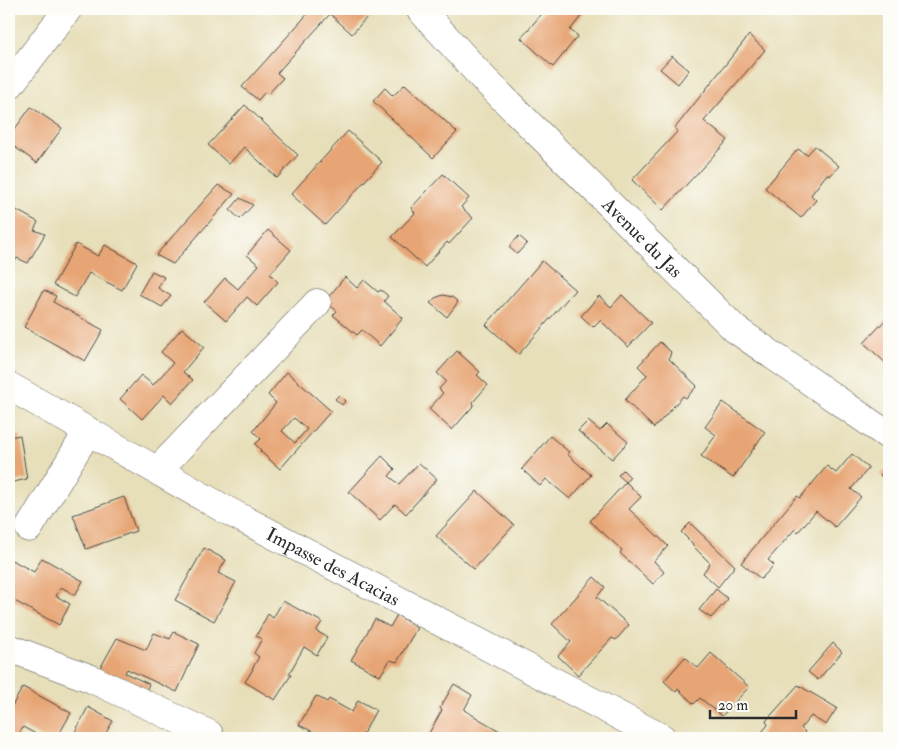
<svg xmlns="http://www.w3.org/2000/svg" width="898" height="747" font-family="'IM FELL Double Pica',serif">
<rect width="100%" height="100%" fill="#fdfcf7"/>
<filter id="ink" filterUnits="userSpaceOnUse"><feTurbulence type="fractalNoise" baseFrequency=".02" numOctaves="2"/><feDisplacementMap in="SourceGraphic" scale="10" xChannelSelector="R" yChannelSelector="G"/><feConvolveMatrix kernelMatrix="1 2 1 2 8 2 1 2 1" color-interpolation-filters="sRGB"/></filter>
<filter id="wash" filterUnits="userSpaceOnUse"><feTurbulence type="fractalNoise" baseFrequency=".0096" numOctaves="4" result="noise"/><feDisplacementMap in="SourceGraphic" scale="20" xChannelSelector="R" yChannelSelector="G"/><feGaussianBlur stdDeviation="1.12" result="paint"/><feColorMatrix in="noise" values="0 0 0 0 0 0 0 0 0 0 0 0 0 0 0 0 0 1.4 0 .05"/><feComposite in="paint" operator="in"/></filter>
<g filter="url(#wash)">
<rect width="100%" height="100%" fill="#e7dfba"/>
<g id="blocks">
<!-- building -->
<g fill="#e7a574" fill-rule="evenodd">
<path d="M312,9H374L352,34L330,14L277,73L283,78L268,94L265,92L258,100L242,87Z"/>
<path d="M546,9H587L570,30L578,36L553,67L521,38Z"/>
<path d="M749,35L765,50L704,121L728,140L663,210L632,180L677,132L675,128Z"/>
<path d="M672,56L689,70L678,84L660,69Z"/>
<path d="M405,84L457,132L433,158L373,101L385,88L393,96Z"/>
<path d="M245,105L298,155L277,178L244,147L229,164L208,145Z"/>
<path d="M31,107L62,128L37,163L9,143V137Z"/>
<path d="M348,131L382,162L325,225L291,194Z"/>
<path d="M815,146L839,166L830,176L827,174L811,195L816,200L801,218L765,188L798,149L807,155Z"/>
<path d="M443,174L469,198L461,207L473,218L449,244L447,242L425,267L392,237L415,213L411,208Z"/>
<path d="M218,185L234,194L173,264L156,255Z"/>
<path d="M240,198L253,205L240,219L230,210Z"/>
<path d="M9,206L38,222L34,230L45,234L28,263L17,258L15,261L9,258Z"/>
<path d="M268,230L291,250L270,274L278,282L257,306L247,297L226,321L204,302L225,278L238,289L259,265L247,255Z"/>
<path d="M519,236L527,243L517,254L509,247Z"/>
<path d="M76,244L98,256L105,245L137,263L122,290L89,273L75,297L53,285Z"/>
<path d="M542,261L575,290L519,354L486,325Z"/>
<path d="M152,271L164,277L158,288L171,296L162,307L139,294Z"/>
<path d="M345,277L357,288L364,280L378,292L381,290L388,296L384,301L403,318L380,346L362,330L357,335L333,315L337,311L325,301Z"/>
<path d="M44,290L56,296L53,302L103,330L85,361L24,327Z"/>
<path d="M443,295L452,297L458,302L447,317L430,303L435,298Z"/>
<path d="M622,295L651,323L628,347L600,320L593,327L581,316L599,296L611,307Z"/>
<path d="M888,317L889,318V366L864,343Z"/>
<path d="M182,328L204,347L183,372L193,380L172,403L164,395L142,419L120,399L141,375L153,385L173,363L161,352Z"/>
<path d="M660,342L671,352L669,359L697,386L686,398L683,396L654,428L625,400L647,375L638,366Z"/>
<path d="M457,351L480,372L477,375L488,385L473,402L474,405L452,430L429,409L443,393L439,389L446,381L437,373Z"/>
<path d="M287,372L331,411L280,469L260,451L261,450L255,444L261,439L253,431L276,403L268,395ZM294,418L307,429L295,443L282,431Z"/>
<path d="M339,395L345,401L342,405L335,399Z"/>
<path d="M723,402L765,432L733,478L701,456L716,435L705,427Z"/>
<path d="M588,421L600,431L607,424L628,442L612,459L578,431Z"/>
<path d="M20,435L27,479L9,483V437Z"/>
<path d="M550,436L569,452L567,454L591,475L570,499L546,479L540,486L522,469Z"/>
<path d="M852,454L869,468L851,489L861,497L835,527L816,511L798,532L795,529L768,560L774,565L761,579L741,563L797,496L800,498L827,466L836,473Z"/>
<path d="M382,456L395,469L389,476L399,484L419,463L437,479L406,514L395,504L380,520L349,492Z"/>
<path d="M888,468L889,470V483L880,475Z"/>
<path d="M623,470L630,477L626,482L618,475Z"/>
<path d="M626,482L641,497L629,509L668,546L654,561L664,572L653,584L620,553L622,550L590,521Z"/>
<path d="M477,491L514,525L474,569L436,536Z"/>
<path d="M124,497L136,531L86,549L73,515Z"/>
<path d="M690,523L735,566L718,587L703,573L710,563L692,545L693,544L681,532Z"/>
<path d="M204,548L226,560L218,573L236,582L214,621L175,600Z"/>
<path d="M42,558L83,581L75,595L61,587L56,596L70,604L59,625L9,598V567L12,560L34,572Z"/>
<path d="M594,577L605,587L597,597L629,625L616,640L612,638L578,675L558,656L571,642L552,624Z"/>
<path d="M716,589L728,599L711,618L699,610Z"/>
<path d="M283,601L322,622L316,631L327,637L317,655L304,647L289,674L291,675L275,700L245,682L253,669H252L259,657L254,653L262,639L256,636L268,614L273,618Z"/>
<path d="M397,615L417,628L397,662L390,660L380,676L351,660L375,619L390,627Z"/>
<path d="M174,632L199,644L177,692L127,669L125,673L149,684L145,693L98,672L117,638L146,650L154,633L170,639Z"/>
<path d="M833,643L842,652L818,680L808,672Z"/>
<path d="M711,653L749,687L722,716L700,698L694,704L678,689L676,692L664,681L685,657L698,668Z"/>
<path d="M454,684L472,695L464,710L508,736L507,738H434L428,735L442,710L440,708Z"/>
<path d="M798,685L837,708L826,725L811,716L801,728L805,732L800,738H766L760,734L768,725L766,721Z"/>
<path d="M23,687L71,713L57,738H43L23,727L17,738H9V711Z"/>
<path d="M316,696L327,702L329,699L352,712L358,700L376,710L361,738H326L299,725Z"/>
<path d="M88,707L113,721L103,738H72Z"/>
</g>
</g>
</g>
<g filter="url(#ink)">
<use href="#blocks" fill-opacity="0" stroke="#474640" stroke-width="1"/>
<g fill="none" stroke-linecap="round" stroke-linejoin="round">
<defs>
<g id="minor">
<path id="s1" d="M420,9L483,78L735,329L889,436"/>
<path d="M9,86L68,9"/>
<path id="s2" d="M9,386L226,510L662,738"/>
<path d="M158,470L317,303"/>
<path d="M29,528L88,431"/>
<path d="M9,648L92,679L209,734L208,738"/>
</g>
</defs>
<!-- minor casing -->
<use href="#minor" stroke="#474640" stroke-width="29"/>
<!-- minor -->
<use href="#minor" stroke="#fff" stroke-width="28"/>
</g>
</g>
<g text-anchor="middle" stroke-width="4" stroke-linejoin="round" paint-order="stroke">
<!-- street labels -->
<g font-size="19" fill="#2b2b2b" stroke="#fdfcf7">
<text dy="7" stroke="none"><textPath href="#s1" startOffset="319">Avenue du Jas</textPath></text>
<text dy="7" stroke="none"><textPath href="#s2" startOffset="371">Impasse des Acacias</textPath></text>
</g>
</g>
<!-- margin -->
<rect width="898" height="747" fill="none" stroke="#fdfcf7" stroke-width="30"/>
<!-- scale -->
<path d="M710 710v8h86v-8" fill="none" stroke="#2b2b2b" stroke-width="2.5"/>
<text x="718" y="710" font-size="15" fill="#2b2b2b" stroke="#fdfcf7" stroke-width="4" paint-order="stroke">20 m</text>
</svg>
